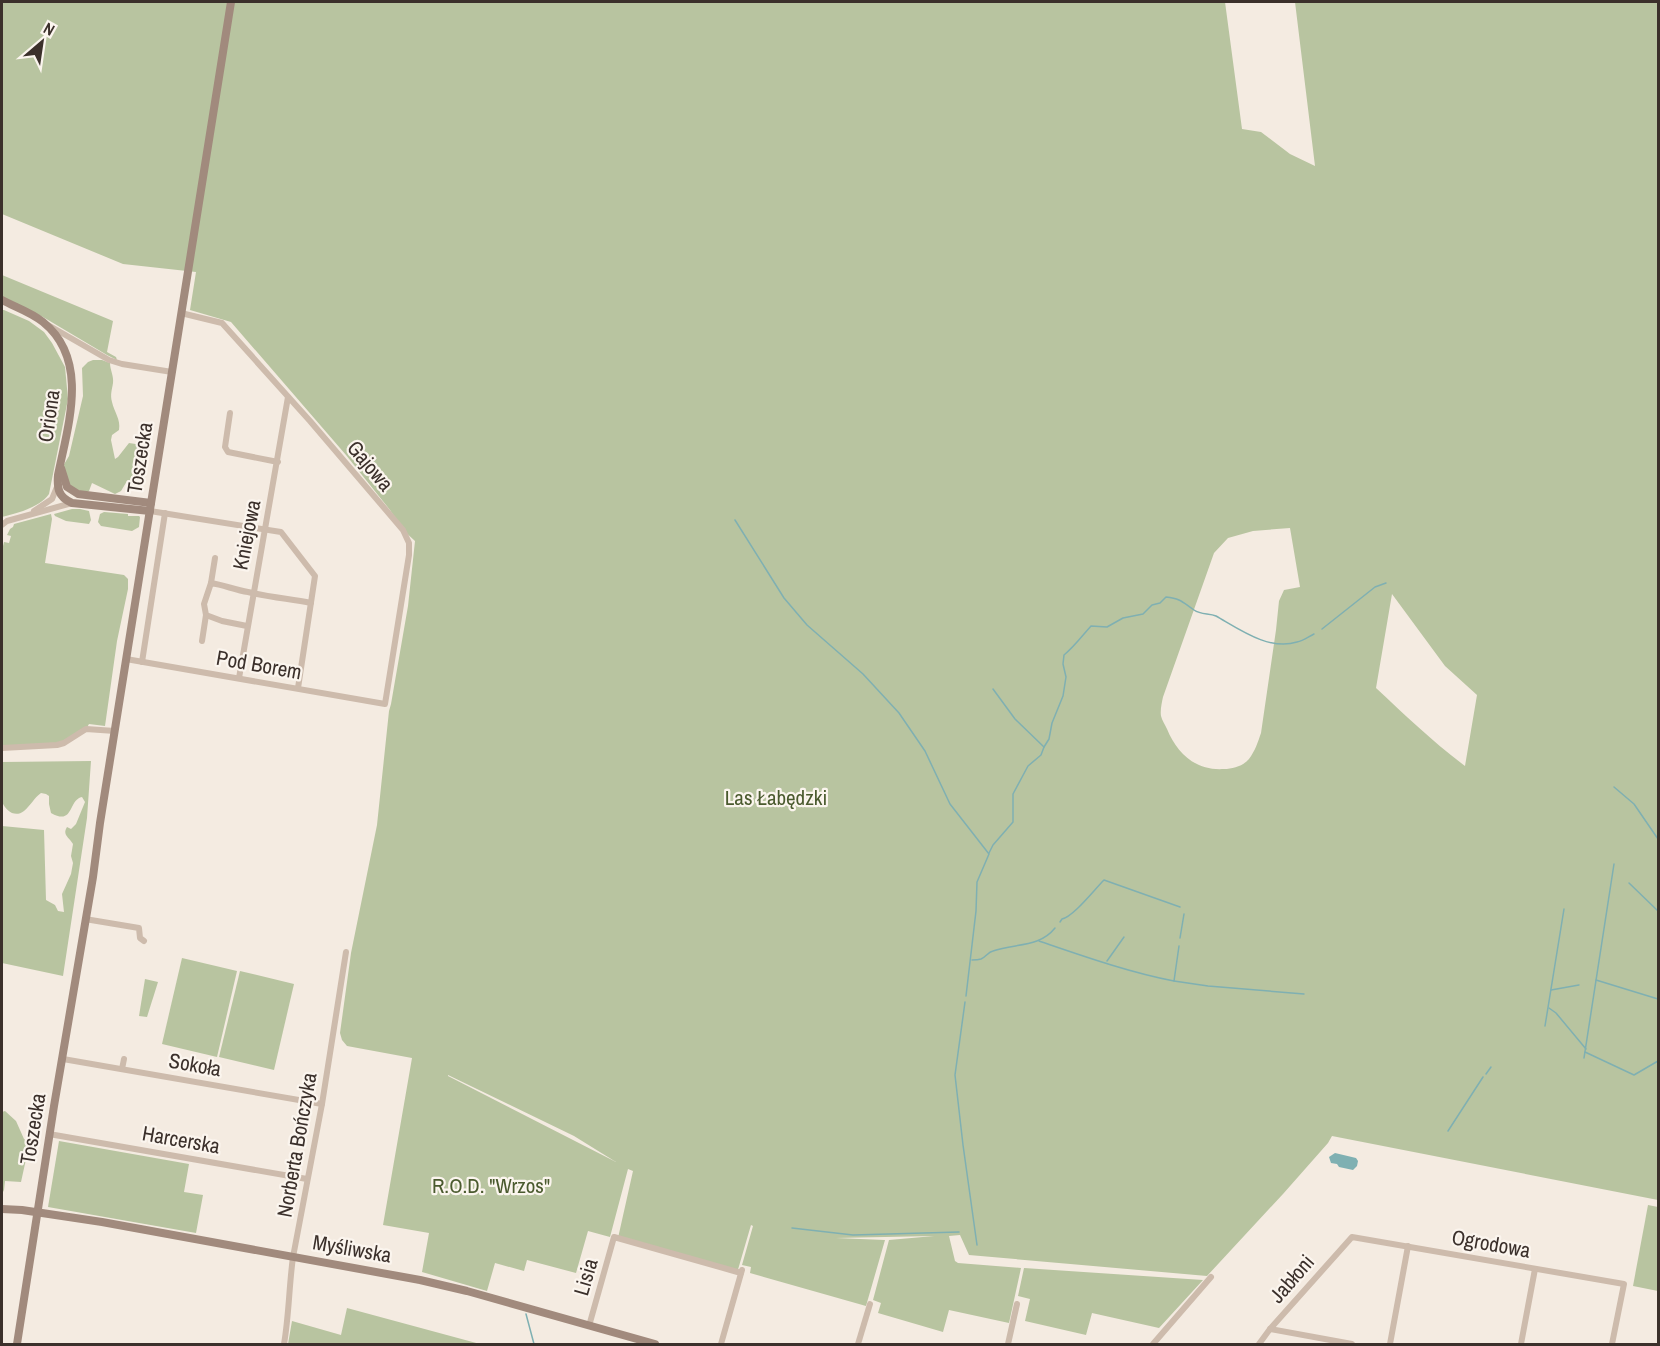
<svg xmlns="http://www.w3.org/2000/svg" width="1660" height="1346" font-family="'Archivo Narrow',sans-serif">
<rect width="100%" height="100%" fill="#f4ebe1"/>
<!-- green -->
<g fill="#b8c4a0" fill-rule="evenodd">
<path d="M2,2H1225L1242,129L1261,132L1290,154L1315,166L1295,2H1658V1200L1332,1136L1328,1143L1283,1194L1207,1276L969,1255L960,1235L949,1236L955,1261L958,1263L1021,1268L1009,1323L949,1310L943,1332L878,1313L881,1303L873,1300L889,1240L934,1236L836,1238L885,1240L866,1306L750,1273L751,1267L742,1265L753,1226L751,1225L737,1273L618,1238L633,1171L628,1169L610,1237L588,1231L576,1273L527,1260L524,1271L495,1263L487,1291L422,1272L429,1233L383,1225L412,1058L347,1046L342,1040L340,1033L351,953L377,825L389,711L391,704L408,606L415,541L403,530L390,510L346,455L231,322L190,310L196,272L123,264L2,214ZM1290,528L1300,587L1284,590L1279,601L1276,630L1261,733C1258,742 1255,751 1249,759C1243,766 1233,769 1224,769C1195,771 1177,753 1167,729C1165,725 1162,720 1161,716C1160,710 1162,702 1163,697L1214,553L1228,538L1253,531ZM1392,594L1445,666L1477,695L1465,766C1433,742 1405,715 1376,688ZM448,1075L574,1136L616,1162L448,1076Z"/>
<path d="M2,275L113,321L107,352L116,357L117,360L107,355L43,317L2,297Z"/>
<path d="M2,310H4L29,321L44,332L52,343L65,367L68,399L49,494C39,508 17,513 2,517Z"/>
<path d="M93,360H102L110,363C110,370 114,376 113,383C112,390 110,394 112,402C114,412 121,419 119,430L112,435L111,440L115,459L118,457L129,443L149,446L145,477L136,489L127,481L121,491L115,494L92,483L89,491L85,493L70,488L63,466L69,456L83,396L82,368L88,362Z"/>
<path d="M72,509H80L89,511L91,520L89,524L66,521L55,516L54,514Z"/>
<path d="M104,512L128,514V516H139L140,517L139,527L132,531L101,526L98,522L100,514Z"/>
<path d="M51,514L52,519L45,563L124,575L128,579V589L117,641L105,726L89,724L86,729L64,743L2,747V550L4,542L9,543L11,536L7,535L10,529L13,527L14,524Z"/>
<path d="M91,761L87,818L63,976L2,963V826L44,830L46,900L55,905L58,911L64,912L62,894L71,874L73,863L71,856L73,844C69,837 62,835 67,827L71,829L76,824L85,802L82,797C68,800 74,826 51,813L49,804V796L46,794L41,793C34,798 31,805 24,811C15,818 6,811 2,802C0,796 1,770 2,762Z"/>
<path d="M182,958L237,971L217,1057L162,1044Z"/>
<path d="M240,971L294,984L274,1070L219,1057Z"/>
<path d="M145,979L158,982L147,1017L139,1016Z"/>
<path d="M5,1111L16,1121L24,1139L27,1141H30L21,1182L5,1181L4,1190L2,1194V1112Z"/>
<path d="M59,1141L189,1164L184,1192L203,1195L196,1233L48,1207Z"/>
<path d="M1648,1205L1658,1207V1291L1633,1286Z"/>
<path d="M1024,1268L1203,1280L1159,1328L1092,1313L1086,1335L1025,1321L1030,1299L1018,1296Z"/>
<path d="M347,1308L480,1344H288L292,1321L341,1335Z"/>
</g>
<!-- water -->
<path fill="#7fb0b2" d="M1335,1153L1356,1158L1358,1161L1357,1166L1353,1170L1339,1167L1337,1164L1331,1163L1329,1157Z"/>
<g fill="none" stroke-linecap="round" stroke-linejoin="round">
<!-- stream -->
<g stroke="#7fb0b2" stroke-width="1.5">
<path d="M735,520L784,598L807,625L863,674L899,713L925,751L950,804L989,854L977,882L976,911L966,996"/>
<path d="M1322,629L1375,587L1386,583"/>
<path d="M1044,747L1049,739L1052,723L1063,696L1066,677L1063,664L1064,655C1074,647 1082,636 1091,626L1107,627L1123,618L1143,614L1152,605L1160,603L1166,597C1182,599 1182,602 1194,610C1201,615 1209,613 1216,616C1239,629 1269,651 1297,642C1303,641 1308,637 1314,634"/>
<path d="M1614,787L1634,804L1658,839"/>
<path d="M989,853L993,845L1013,822V794L1028,766L1041,755L1044,747L1015,719L993,689"/>
<path d="M1629,883L1658,911"/>
<path d="M1060,922L1062,919C1073,917 1094,890 1104,880L1180,907"/>
<path d="M1180,938L1184,914"/>
<path d="M1039,941C1083,956 1128,972 1174,981L1179,946"/>
<path d="M972,960C975,960 978,960 981,959C986,957 988,952 993,951C1015,943 1039,948 1055,928"/>
<path d="M1107,961L1124,937"/>
<path d="M1596,980L1658,999"/>
<path d="M1174,981L1208,986L1304,994"/>
<path d="M1551,990L1579,985"/>
<path d="M965,1002L955,1075L963,1145L977,1245"/>
<path d="M1549,1008L1556,1013L1586,1049"/>
<path d="M1545,1026L1564,909"/>
<path d="M1585,1052L1634,1075L1658,1061"/>
<path d="M1584,1058L1614,864"/>
<path d="M1486,1074L1491,1067"/>
<path d="M1448,1131L1483,1077"/>
<path d="M792,1228L853,1235L959,1232"/>
<path d="M526,1314L534,1344"/>
</g>
<!-- street -->
<g stroke="#cdbbac" stroke-width="6">
<path d="M48,325L109,360L122,364L172,372"/>
<path d="M230,413L225,447L228,452L278,462"/>
<path d="M34,511L52,499L57,487"/>
<path d="M150,511L281,532L315,576L298,688"/>
<path d="M2,525L7,521L72,503"/>
<path d="M211,583L215,558"/>
<path d="M247,626L222,621L206,615L204,604L211,583C224,585 235,590 248,592C269,597 290,599 311,603"/>
<path d="M202,641L206,615"/>
<path d="M126,659L385,704L409,555V543L403,530L310,421L222,323L181,313"/>
<path d="M142,662L165,513"/>
<path d="M239,678L288,397"/>
<path d="M2,748L57,745L64,743L86,729L115,731"/>
<path d="M85,919L139,928L140,938L144,941"/>
<path d="M63,1059L322,1104"/>
<path d="M122,1069L124,1059"/>
<path d="M49,1134L307,1179"/>
<path d="M589,1326L614,1237L741,1273"/>
<path d="M1270,1329L1352,1344"/>
<path d="M284,1344C289,1315 289,1286 293,1257L322,1104L346,952"/>
<path d="M721,1344L742,1270"/>
<path d="M858,1344L870,1304"/>
<path d="M1008,1344L1017,1304"/>
<path d="M1153,1344L1211,1277"/>
<path d="M1259,1344L1270,1329L1352,1237L1624,1284L1612,1344"/>
<path d="M1390,1344L1408,1246"/>
<path d="M1521,1344L1535,1269"/>
</g>
<!-- secondary -->
<g stroke="#a18a7d" stroke-width="8">
<path d="M2,300C15,307 31,312 43,322C90,360 68,425 58,475C57,488 58,497 72,503L150,511"/>
<path d="M61,468L67,487L78,494L151,503"/>
<path d="M2,1209L22,1210L102,1222L420,1280L467,1291L655,1344"/>
<path d="M17,1344L54,1106L93,877L100,823L231,2"/>
</g>
</g>
<g text-anchor="middle" stroke-width="4.5" stroke-linejoin="round" paint-order="stroke">
<!-- street labels -->
<g font-size="21" fill="#3b302b" stroke="#fbf5ee">
<text transform="translate(49 416) rotate(-82)" y="7">Oriona</text>
<text transform="translate(140 458) rotate(-81)" y="7">Toszecka</text>
<text transform="translate(370 466) rotate(50)" y="7">Gajowa</text>
<text transform="translate(247 535) rotate(-79)" y="7">Kniejowa</text>
<text transform="translate(259 665) rotate(10)" y="7">Pod Borem</text>
<text transform="translate(195 1065) rotate(10)" y="7">Sokoła</text>
<text transform="translate(33 1129) rotate(-81)" y="7">Toszecka</text>
<text transform="translate(181 1140) rotate(10)" y="7">Harcerska</text>
<text transform="translate(297 1145) rotate(-80)" y="7">Norberta Bończyka</text>
<text transform="translate(1491 1244) rotate(10)" y="7">Ogrodowa</text>
<text transform="translate(352 1249) rotate(10)" y="7">Myśliwska</text>
<text transform="translate(586 1277) rotate(-74)" y="7">Lisia</text>
<text transform="translate(1292 1279) rotate(-49)" y="7">Jabłoni</text>
</g>
<!-- park labels -->
<g font-size="21" fill="#4a5a2e" stroke="#fbf5ee">
<text x="776" y="805">Las Łabędzki</text>
<text x="491" y="1193">R.O.D. "Wrzos"</text>
</g>
</g>
<!-- border -->
<rect width="1660" height="1346" fill="none" stroke="#3b302b" stroke-width="6"/>
<!-- north arrow -->
<g transform="translate(42 42) rotate(29)" stroke="#fbf5ee" stroke-width="4.5" paint-order="stroke">
<path d="M0-4.5L10 22L0 15L-10 22Z" fill="#3b302b"/>
<text y="-9" font-size="16" font-weight="bold" text-anchor="middle" fill="#3b302b">N</text>
</g>
</svg>
